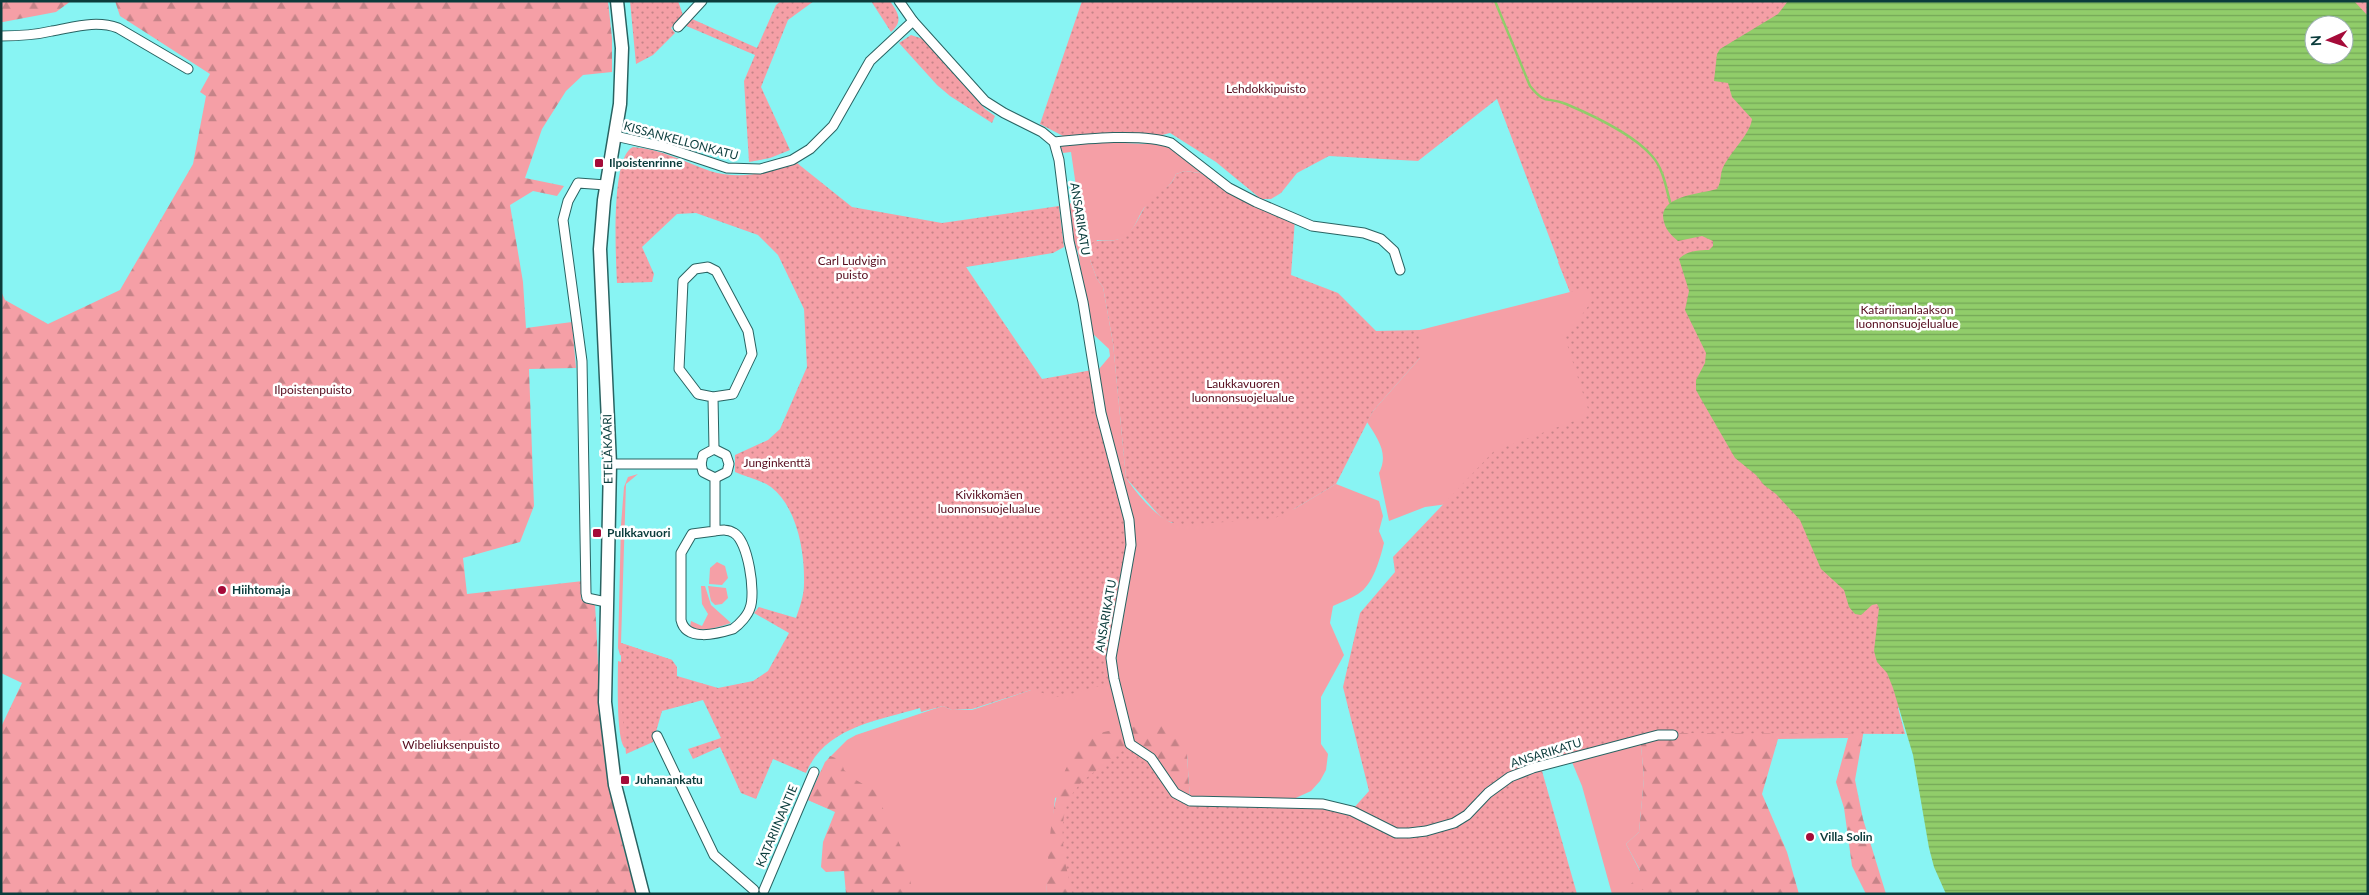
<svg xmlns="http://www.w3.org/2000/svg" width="2369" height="895" font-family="Lato,sans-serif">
<defs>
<pattern id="forest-firs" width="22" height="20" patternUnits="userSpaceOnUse" patternTransform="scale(1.25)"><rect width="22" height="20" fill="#f59fa6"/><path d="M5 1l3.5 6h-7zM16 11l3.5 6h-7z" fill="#c58388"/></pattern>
<pattern id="park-dots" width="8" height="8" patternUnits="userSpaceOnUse" patternTransform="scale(1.25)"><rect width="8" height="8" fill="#f59fa6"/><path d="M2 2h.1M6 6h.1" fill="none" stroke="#c58388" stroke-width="1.8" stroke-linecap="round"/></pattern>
<pattern id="water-rules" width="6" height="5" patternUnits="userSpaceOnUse" patternTransform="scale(1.25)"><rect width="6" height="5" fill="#91cd6a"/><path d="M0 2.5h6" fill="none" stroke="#75a858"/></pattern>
</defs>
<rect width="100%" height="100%" fill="#88f4f3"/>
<!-- grass -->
<g fill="#f59fa6">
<path d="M1092,142L1153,144L1169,147L1208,174L1185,171L1176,174C1170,190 1155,195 1144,208C1137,218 1135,230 1124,237C1116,242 1106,240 1097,240L1090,260L1097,279L1103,287L1113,343L1126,478C1138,495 1153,514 1172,523L1294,509L1336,484L1379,501L1383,516L1379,531L1384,543C1380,559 1373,585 1358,594C1350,599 1341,602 1333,606L1330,623L1344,655L1321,697V744L1328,754L1326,770L1320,781L1311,791L1287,802L1190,801L1187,754L1055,798L1046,894H861L858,821L808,800L825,762L847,740L856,735L943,706L952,710H972L1031,690L1117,681L1116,646L1133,548L1104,416L1099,379V369L1110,356L1109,349L1092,333L1078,253L1073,237L1069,204L1078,200L1071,152L1063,153L1060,145Z"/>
<path d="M1639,252L1638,713L1644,778L1639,832L1626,844L1652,894H1612L1582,786L1463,502L1425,507L1389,521L1379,473C1389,454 1378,439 1367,422L1373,411L1420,358V330L1570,292L1558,262Z"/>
<path d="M638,474L626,484L621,643L672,660L671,668L636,662L620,655L618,648L621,525L624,487L628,477Z"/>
<path d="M717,562L725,566L728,578L722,585L709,584L710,568Z"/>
<path d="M701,586H705L711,605L731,623C719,627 702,633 690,627L691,621L702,626L708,614L702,604Z"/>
<path d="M708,586L726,588L728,598L722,604L715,605L711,601Z"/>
<path d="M618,661L646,670L640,741L625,748C616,740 618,676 618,661Z"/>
</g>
<!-- forest -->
<g fill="url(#forest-firs)">
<path d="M1,1H71L56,12L3,22H1Z"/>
<path d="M115,1H608L612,38V72L583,75L566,91L542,129L525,178L564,186L557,196L533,191L510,205L523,282L526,328L572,322L576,368L529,369L534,506L520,542L463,558L467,594L583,581L581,599L595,605C598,646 598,688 602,730C607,786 620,840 637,894H1V727L22,683L1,673V291L5,300L48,324L120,290L193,164L206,96L200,92L210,74L120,16Z"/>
<path d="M1638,713L1866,718L1855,780L1863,819L1886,894H1866L1852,866L1844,808L1836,782L1848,738L1778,739L1762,794L1787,852L1799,894H1652L1651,892L1630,886L1640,870L1626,844L1639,832L1644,778Z"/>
<path d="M1155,723L1170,728L1182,739L1187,754L1190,801L1204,894H1046C1049,849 1049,764 1092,736C1099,731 1143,726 1155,723Z"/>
<path d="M830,756L841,760L844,770L856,780L875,791L906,858L913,894H846L844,871L826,872L821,867L823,842L835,812L808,800L821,771Z"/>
</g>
<!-- park -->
<g fill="url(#park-dots)" fill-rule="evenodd">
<path d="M630,1H678L683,15L671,28L675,33L653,55L636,64Z"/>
<path d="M781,1H814L788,20L761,87L790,150L770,158L749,162L744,81L755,55L684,25L690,18L757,48L776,5Z"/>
<path d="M871,1H890C898,13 904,21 891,32Z"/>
<path d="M1082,1H2368V380L1898,708L1905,734L1664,733L1540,764L1577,894H1072C1064,855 1051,810 1084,780C1099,767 1116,758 1130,744L1143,753L1181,798L1287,802L1352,810L1369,791L1343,687L1360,613L1395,572L1393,557L1494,451L1590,415L1565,338L1592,301L1586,287L1570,292L1497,99L1418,161L1329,156L1297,173L1281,193L1271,199H1261L1216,162L1170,133L1154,137L1063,136L1040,124ZM2314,25H2344V55H2314Z"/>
<path d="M911,35L923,39L985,109L995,116L992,123L950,96L937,85L899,43Z"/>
<path d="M633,147C661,149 685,162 710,171C740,180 769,173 797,163L852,207L942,223L1059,206L1064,247L1053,253L966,267L1042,379L1092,370L1097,413L1127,533L1111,683L1060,697C1050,697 1041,691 1031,690L972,709L952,710L943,706L921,712L920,708C877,721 825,727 806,773L773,759L756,799L741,793L720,747L693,759L688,749L721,738L703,700L662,711L653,742L626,754L621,700V643L672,660L677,667V676L718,688L753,681L768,671L789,633L754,613L759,607L796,618C800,607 804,595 804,584C805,552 797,507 771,487C761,480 746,477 735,472V455L768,440L780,429L807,367L804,309L778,255L758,235L696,213L677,214L642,247L654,274L652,282L617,283C616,259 610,157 633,147Z"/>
<path d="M1185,171L1214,175L1295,219L1291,275L1338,293L1376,331L1420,330V358L1373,411L1336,484L1294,509L1273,519L1179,525L1165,520L1158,514L1126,478L1113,343L1103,287L1097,279L1090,260L1089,249L1091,243C1101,238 1112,243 1121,238C1138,230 1139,210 1152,198C1162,189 1171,188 1176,174Z"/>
</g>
<!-- water -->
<path fill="url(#water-rules)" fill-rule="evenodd" d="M1788,1H2354L2368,16V894H1946L1934,867L1929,848L1913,755L1893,688L1887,673L1877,662L1874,651L1879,608L1877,604L1872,605L1861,615L1855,614L1849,607L1844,590L1821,569L1800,520L1776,494L1764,485L1756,475L1735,458L1701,399L1696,390V380L1705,363L1706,353L1685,310L1689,291L1679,259C1686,251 1699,250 1709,250L1713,246V241L1702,236L1678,241C1671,235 1666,230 1664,222C1656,196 1700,194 1717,189C1721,182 1720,178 1722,170C1728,154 1750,135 1752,119L1732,97L1728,83L1714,81L1717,54L1720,49L1778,14ZM2314,25H2344V55H2314Z"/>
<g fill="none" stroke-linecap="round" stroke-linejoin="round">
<!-- stream -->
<path stroke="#91cd6a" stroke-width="2.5" d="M1495,1L1530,86C1546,106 1547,96 1566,104C1592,115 1633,134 1652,156C1663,168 1666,187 1670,202"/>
<defs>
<g id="street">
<path d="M899,1L913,21L985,101L1004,113L1042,132L1054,142L1059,160L1069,241L1083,302L1101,413L1129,520L1131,545L1111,658L1114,679L1130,744L1151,758L1175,793L1190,801L1323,804L1352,811L1396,833H1409L1426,831L1454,823L1467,815L1488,793L1510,777L1533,768L1658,735H1673"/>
<path d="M678,27L702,1"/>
<path d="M1,36C18,36 35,35 52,31C75,27 96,20 118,28L188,69"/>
<path d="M615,136L664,147L727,168L760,169L792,160L810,149L833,126L870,61L913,21"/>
<path d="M1054,142C1084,139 1143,133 1171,143L1229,188L1256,202L1312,226L1364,233L1381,239L1394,251L1400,270"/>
<path d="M714,449L726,455L729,464L727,472L715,478"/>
<path d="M610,464H701"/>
<path d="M701,464L703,455L714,449L713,397L733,394L752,354L748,331L716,271L708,267L695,269L683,281L679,369L698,394L713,397"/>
<path d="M701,464L703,472L715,478V531L692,534L681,553V620C686,642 717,634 733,629C740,624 748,615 750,608C756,593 748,541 734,533C728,529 722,530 715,531"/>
<path d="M606,602L587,598L586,593L582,361L563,220L568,201L578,183L606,185"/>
<path d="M657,736L714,855L754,890"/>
<path d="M764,890L814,772"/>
</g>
<path id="secondary" d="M617,1L622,48L620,104L604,200L600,249L610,464L605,702L615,785L643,894"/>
</defs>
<!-- street casing -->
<use href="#street" stroke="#296362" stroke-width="11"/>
<!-- secondary casing -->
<use href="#secondary" stroke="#296362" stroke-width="15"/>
<!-- street -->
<use href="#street" stroke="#fff" stroke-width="9"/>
<!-- secondary -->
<use href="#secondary" stroke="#fff" stroke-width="12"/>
</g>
<!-- markers -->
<g fill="#a50b39" stroke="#fff" stroke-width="2">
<rect x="594" y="158" width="10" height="10" rx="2.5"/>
<rect x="592" y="528" width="10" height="10" rx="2.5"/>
<circle cx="222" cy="590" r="5"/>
<rect x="620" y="775" width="10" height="10" rx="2.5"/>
<circle cx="1810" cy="837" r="5"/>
</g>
<g text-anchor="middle" stroke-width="5" stroke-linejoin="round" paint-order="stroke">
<!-- park labels -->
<g font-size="12" fill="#550b1c" stroke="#fff">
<text x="1266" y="93">Lehdokkipuisto</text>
<text x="852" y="265">Carl Ludvigin<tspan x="852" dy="14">puisto</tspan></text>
<text x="1907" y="314">Katariinanlaakson<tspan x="1907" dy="14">luonnonsuojelualue</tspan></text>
<text x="1243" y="388">Laukkavuoren<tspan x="1243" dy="14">luonnonsuojelualue</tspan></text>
<text x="313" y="394">Ilpoistenpuisto</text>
<text x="777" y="467">Junginkenttä</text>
<text x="989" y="499">Kivikkomäen<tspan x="989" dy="14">luonnonsuojelualue</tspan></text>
<text x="451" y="749">Wibeliuksenpuisto</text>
</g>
<!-- street labels -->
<g font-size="12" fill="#0b3c3c" stroke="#fff">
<text transform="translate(681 141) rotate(15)" y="4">KISSANKELLONKATU</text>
<text transform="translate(1080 219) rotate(81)" y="4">ANSARIKATU</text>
<text transform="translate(608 449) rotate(-91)" y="4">ETELÄKAARI</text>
<text transform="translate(1106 616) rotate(-80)" y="4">ANSARIKATU</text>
<text transform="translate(1546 753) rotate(-17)" y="4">ANSARIKATU</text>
<text transform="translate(777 826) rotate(-67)" y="4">KATARIINANTIE</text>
</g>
<!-- poi labels -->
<g font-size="12" font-weight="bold" fill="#0b3c3c" stroke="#fff" text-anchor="start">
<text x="609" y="167">Ilpoistenrinne</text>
<text x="607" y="537">Pulkkavuori</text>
<text x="232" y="594">Hiihtomaja</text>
<text x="635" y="784">Juhanankatu</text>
<text x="1820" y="841">Villa Solin</text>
</g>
</g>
<!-- border -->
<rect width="2369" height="895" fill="none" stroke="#0b3c3c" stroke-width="5"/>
<!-- north arrow -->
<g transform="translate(2329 40) rotate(267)"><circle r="24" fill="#ffffff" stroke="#9db1b1"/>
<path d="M0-4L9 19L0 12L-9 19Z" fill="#a50b39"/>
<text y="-8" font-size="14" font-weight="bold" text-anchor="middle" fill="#0b3c3c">N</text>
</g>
</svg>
